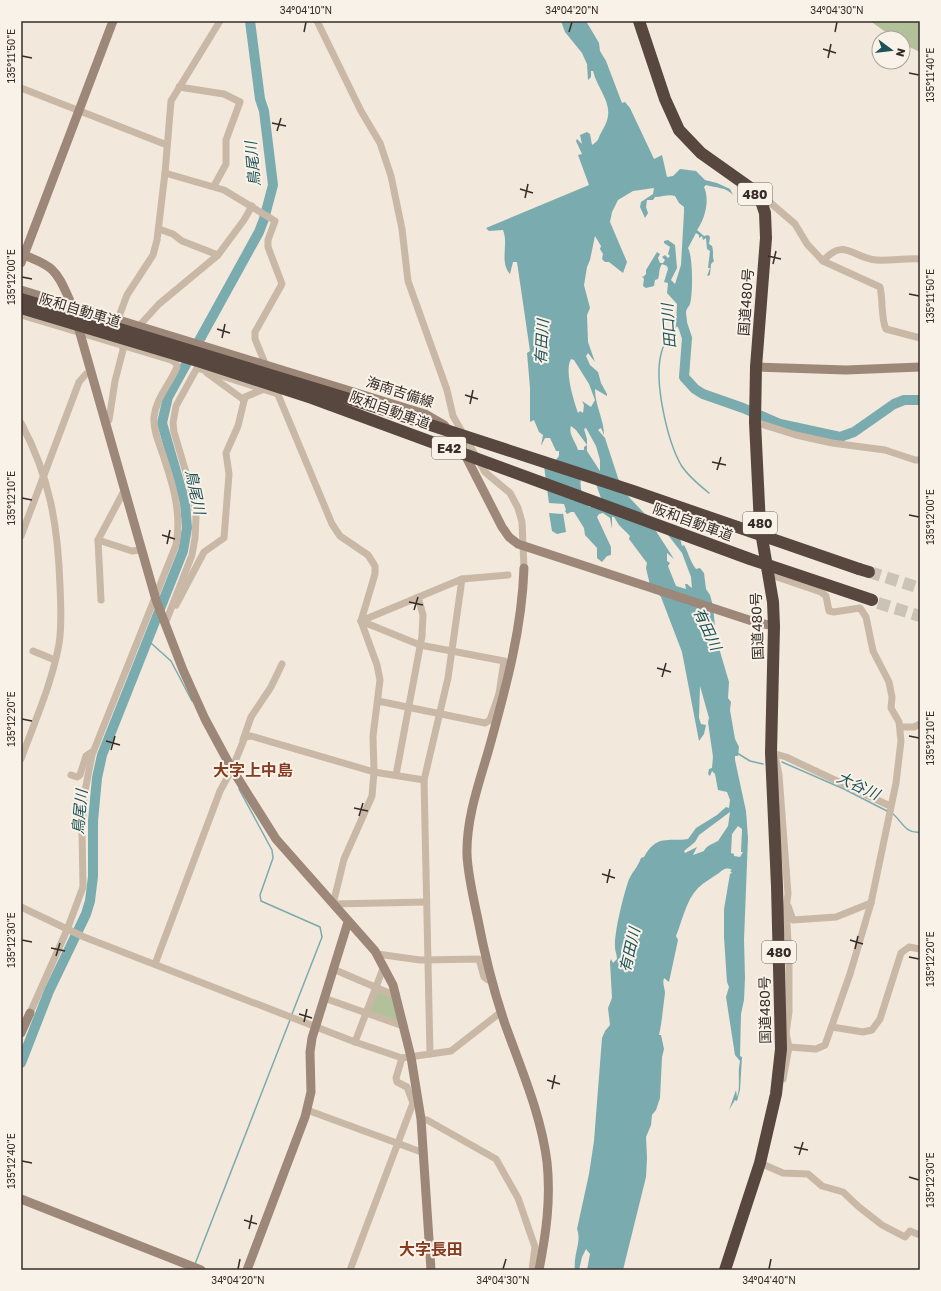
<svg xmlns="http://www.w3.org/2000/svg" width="941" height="1291" font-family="'Golos Text','Noto Sans JP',sans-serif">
<rect width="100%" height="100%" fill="#f2e8db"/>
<!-- green -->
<g fill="#b3c19b">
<path d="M873,21H920V52L903,44V38H894L873,23Z"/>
<path d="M377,990L394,998L401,1023L368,1012Z"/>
</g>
<!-- water -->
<path fill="#7aabaf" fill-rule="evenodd" d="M561,21H586L599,43L600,51L606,61L622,103L625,102L630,108L654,159L662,155L667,177L673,176L680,169L696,171L705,180L717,183L730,189L733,195C726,187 716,188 706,185L704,187C710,200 705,219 697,230L704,236L708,235L710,237L709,244L712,246C714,252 712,257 714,261L711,264L710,275L707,276L710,268H708L710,251L707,249L706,238L703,240L702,236L699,238V235L696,233L688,248C693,257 693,293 690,304C689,307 686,309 686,312C686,315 687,319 687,322L685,323L688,326V333H683L676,325L677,304L667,293L668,283L664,282L668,269L667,266L662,264C658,270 660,274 658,279L655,280L654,286L646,288L643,286L644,279L641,275L643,277L646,274V270L657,252L660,254L658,258L660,263H663L665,260L662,257L665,255L668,258L670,256L668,254L670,247L664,243V241L668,240L675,245L677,268L671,280L675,284L681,265L684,212V207L679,203L675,196C668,194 663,197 655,197L653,200H647L646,207L648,213L645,218L640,207L641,202L653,194L654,188L633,191L618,200L612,212L610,222L627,262L623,273L609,262H605L602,259L603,254L600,249L601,246L595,236L590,260L587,267L584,285L590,308L587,315L588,342L595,362L588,353L586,356L590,365L598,372L601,383L607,394V396L595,389C595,406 604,419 604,435L601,428L598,430L605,438L618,478L627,495L644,513L679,534L682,546L684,545C689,553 689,560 696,569L700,568L704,573L706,589L710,595L713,606L716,638L729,682L728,698L731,702L730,710L735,739L739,747L738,756H735V760L746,811L748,838L744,940L745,978L744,1000L741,1014L740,1056L742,1057L740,1090L737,1101L735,1100L729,1110L736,1090L737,1097C741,1086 737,1074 740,1061L735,1055L726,997L729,987L727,982L724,937V909L730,874L732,873L730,871L732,870C727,867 723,869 719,873C712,878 704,882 698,888C686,900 682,922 676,936L678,940L669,982L664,978C662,984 665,988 665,993C663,1007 662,1022 659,1035H661L664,1049L662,1057L660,1098L656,1110L652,1115L651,1125L646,1137L647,1158L646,1177L623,1270H587L590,1254L586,1249L582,1257L579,1270H575C573,1255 582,1241 577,1229L589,1174L594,1141L602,1038L605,1031L610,1025L608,1008L612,998L610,962L611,959L613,963L617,959C617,955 615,951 615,947C614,933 623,897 628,882C631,873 638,867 641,858L644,857C657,834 667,842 688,839L696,828L717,815L726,807L729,808L730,800L727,792L718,790L715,774L712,771L710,776L708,774L709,769L712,768L713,757L708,722L709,718L700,686L699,718L701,724L706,725L704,734L699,741L682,652L661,597L650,585L646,568L647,563L629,539L630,536L619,525L614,517H612V529L610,518L603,513L599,514L597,517L611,547V555L607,556L602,562L597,558V548L585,535L584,528L574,512H571L567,514L565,511L563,513L566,532L557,534L552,531L549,513L562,514L566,510L564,504L549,503L544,466L555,461L559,456V451H556L550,438H545L541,446L543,435L539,432L534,420L530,422V388L527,353L530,351L517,262H513L510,274C499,261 509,245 503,230L489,231L486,228L589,185L578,155L582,154L576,141L577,139L582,144L580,135L587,132L590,134L592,145C599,141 598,138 602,131C618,106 599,94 593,71H591V77L588,80L587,64L582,53L565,32ZM571,359L574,360L589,384L595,400L591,407L582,401L584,405L583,413L580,411L578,413C574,401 564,371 571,359ZM571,426L576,430L587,445L584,447V450H578C576,442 568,434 571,426ZM586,428L596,446L600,460V471L587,451V439L584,429ZM581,479L596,484L602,501L597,507H589C584,499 579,489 581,479ZM654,528L668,535L682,553L691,577L692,588L687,584H685L686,589L676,586L668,566L670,563L667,561V553L674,559ZM730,812L728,826L718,841C712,844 706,846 704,851L693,855L697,847L685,853L684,851L695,842L699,835ZM738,826L742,829L741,852H743L740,857L734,856V854L731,853L732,834Z"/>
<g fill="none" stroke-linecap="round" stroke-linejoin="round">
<!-- stream -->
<g stroke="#7aabaf" stroke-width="1.5">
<path d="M677,325C671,333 663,343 661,354C654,382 667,440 681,465C688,476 699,485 709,493"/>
<path d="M147,642L152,644L171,661L192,701"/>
<path d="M737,753L750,761L763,764"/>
<path d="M782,762L844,789L887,811"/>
<path d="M239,789L272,850L273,858L260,895L261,901L320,927L322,937L292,1014"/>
<path d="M892,813C902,821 905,834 920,832"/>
<path d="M195,1264L290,1020"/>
</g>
<!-- river -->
<g stroke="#7aabaf" stroke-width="10">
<path d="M681,320L687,338L684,377L695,389L703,394L743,408L780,424L840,437L854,432L894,404L904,400H920"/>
<path d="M21,1063L49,991L86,914L90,901L93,876V821L97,778L102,755L183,551L187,528L185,503L162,423L168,397L259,232L264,219L273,185L264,111L260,99L250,21"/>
</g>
<!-- highway-tunnel -->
<g stroke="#ccc3b7" stroke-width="12" stroke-dasharray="12 6" stroke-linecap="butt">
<path d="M869,572L920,588"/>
<path d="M878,603L920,616"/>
</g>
<!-- street -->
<g stroke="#cab8a7" stroke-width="7">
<path d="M317,21L361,111L380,143L391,176L402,229L408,281L447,390L453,416L485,472L510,493L518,508L522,522L524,568"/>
<path d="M179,87L224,94L240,102L226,140V164L214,186"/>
<path d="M21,88L167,145"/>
<path d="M165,173L224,190L275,221L268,240V247L282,284L255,332V339L267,368"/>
<path d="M760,198L766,199L795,224L807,244L823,261L880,287C883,299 881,320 886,329L920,338"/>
<path d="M159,229L173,234L182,241L218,255"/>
<path d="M823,261C844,237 853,258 876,260C891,261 905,258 920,259"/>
<path d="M21,315L171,360L176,363L177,367C170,384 156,398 154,417C153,430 159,443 163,455C173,485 182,513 176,545L92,755L84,796L82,831L83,887L67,930L30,1013"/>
<path d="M118,319L127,295L153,255L157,240L165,173L171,101L220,21"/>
<path d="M139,326L159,304L218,255L244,220L252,206"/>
<path d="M207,373L244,400"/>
<path d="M274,385L332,524L340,536L368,555L375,566V574L361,621L377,665L380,680L373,736L374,772L372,796L344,859L333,904L426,902"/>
<path d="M755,422L796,435L832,443L885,450L915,460H920"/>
<path d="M21,423C50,477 58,526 60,586C61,605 62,625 59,644C52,683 35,721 21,759"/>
<path d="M105,424L109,420L115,381L123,350L122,341"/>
<path d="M21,536L79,382L86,374L91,372"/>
<path d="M98,540L132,551L141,550"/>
<path d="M768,574L821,592L826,596L829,611L834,612L860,608L866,617L873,651L889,682L892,697L891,708L899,722L901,741L896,783L871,903L850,974L825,1045L816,1049L789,1047L786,1033L781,1030"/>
<path d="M101,600L98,540L124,491"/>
<path d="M176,605L204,552L224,538L229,474L226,453L238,426L245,397L264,389"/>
<path d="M361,621L420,645L504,661L499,694L504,695"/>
<path d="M361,621L462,579L508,575"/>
<path d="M165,624L192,555L195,538L196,517L193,496L174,432L173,423L176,406L197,368L278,394"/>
<path d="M33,651L55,660"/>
<path d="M378,701L485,723L490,720L499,694"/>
<path d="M901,727H914L920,724"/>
<path d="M243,740L251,717L271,687L282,664"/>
<path d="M772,753L786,757L890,806"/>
<path d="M775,755L779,775L788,894L786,908L789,958V1012L786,1033"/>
<path d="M71,775L77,777L80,775L86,756L92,752"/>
<path d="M396,775L422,636L423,615L418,597"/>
<path d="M788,906L793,920L836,917L871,903"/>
<path d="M21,907L84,937L355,1042L402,1058L451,1051L501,1012"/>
<path d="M377,954L420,960L479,959L484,977L488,980L492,979"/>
<path d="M155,964L220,791L232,769L245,737L251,736L374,772L424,780"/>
<path d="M333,969L396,996"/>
<path d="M324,998L403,1026"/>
<path d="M832,1027L863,1032L872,1030L880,1019L901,953L909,947L920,949"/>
<path d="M355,1042L384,966"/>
<path d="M430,1054L424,780L448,678L462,579"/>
<path d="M402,1058L396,1078L397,1082L407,1087L413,1103L417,1101"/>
<path d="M783,1079L789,1047"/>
<path d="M307,1110L424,1153"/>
<path d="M421,1119L427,1120L496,1159L518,1198L535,1247L532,1270"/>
<path d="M760,1163L783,1173L808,1174L822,1186L843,1192L859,1207L882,1225L905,1237L910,1231L920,1235"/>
<path d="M350,1270L413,1103"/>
</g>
<!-- secondary -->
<g stroke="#9d8779" stroke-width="9">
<path d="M21,254C57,267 56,271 72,305L156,600L183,670L205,719L232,769L276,839L375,951L393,985L411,1057L421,1119L431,1270"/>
<path d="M21,263L113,21"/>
<path d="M21,290L425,414L444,425L459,443L502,527L509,537L518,544L755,622L774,626"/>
<path d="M756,367L846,370L920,367"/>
<path d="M524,568C522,629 506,687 490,745C480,781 466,817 467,855C468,875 473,896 477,915C484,952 493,989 505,1024C521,1069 541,1114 547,1162C551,1199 546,1234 539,1270"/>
<path d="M21,1033L30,1013"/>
<path d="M21,1199L201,1270"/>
<path d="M247,1270L305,1117L311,1092L310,1052L312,1038L348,922"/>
</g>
<!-- highway -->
<g stroke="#57473f" stroke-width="12">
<path d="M639,21L665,99L679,130L701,153L749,187L760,198L765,213L766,238L756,367L755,422L760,526L773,602L774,626L771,753L777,886L781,1049L776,1094L760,1163L725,1270"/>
<path d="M859,569L869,572"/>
</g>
<!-- highway-bridge -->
<g stroke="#57473f" stroke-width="12">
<path d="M21,299L369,405L633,491L859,569"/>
<path d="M21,308L201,362L312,398L750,559L872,600"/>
</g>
</g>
<!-- ticks -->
<path fill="none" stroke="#362d28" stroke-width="1.5" d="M304,32L306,22M569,32L572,22M835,32L837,22M823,49L836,53M22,56L32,58M828,58L831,44M909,73L919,75M272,123L286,126M277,131L281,118M520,189L533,193M525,198L528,184M768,256L781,259M773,264L776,251M22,277L32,279M909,294L919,296M217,329L230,333M222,338L225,324M465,395L478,399M470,404L473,390M712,462L726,465M717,470L721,457M22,498L32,500M909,515L919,517M162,535L175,539M167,544L170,530M409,602L423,605M414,610L418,597M657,668L671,672M662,677L666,663M22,719L32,721M909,736L919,738M106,741L120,745M111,750L115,736M354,808L368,811M359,816L363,803M602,874L615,878M607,883L610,869M22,940L32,942M850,940L863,944M51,948L65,951M855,949L858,936M56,956L60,943M909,957L919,959M299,1014L312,1018M304,1022L307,1009M547,1080L560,1084M552,1089L555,1075M794,1147L808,1150M799,1155L803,1142M22,1161L32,1163M909,1177L919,1180M244,1220L257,1224M249,1229L252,1215M238,1269L240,1259M503,1269L506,1259M769,1269L771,1259"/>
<g text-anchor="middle" stroke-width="4" stroke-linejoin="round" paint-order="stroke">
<!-- shield labels -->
<g fill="#f9f2e8" stroke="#706862" stroke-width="1">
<rect x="738" y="183" width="34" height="22" rx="3"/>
<rect x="432" y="437" width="34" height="22" rx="3"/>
<rect x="743" y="512" width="34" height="22" rx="3"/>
<rect x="762" y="941" width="34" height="22" rx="3"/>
</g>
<g font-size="13" font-weight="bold" fill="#362d28">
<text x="755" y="199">480</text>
<text x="449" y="453">E42</text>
<text x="760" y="528">480</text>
<text x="779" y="957">480</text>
</g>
<!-- street labels -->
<g font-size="14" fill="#362d28" stroke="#f9f2e8">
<text transform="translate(746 302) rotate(-86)" y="5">国道480号</text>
<text transform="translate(80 310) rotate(17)" y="5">阪和自動車道</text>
<text transform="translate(400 392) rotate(18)" y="5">海南吉備線</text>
<text transform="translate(390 410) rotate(20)" y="5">阪和自動車道</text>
<text transform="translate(693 522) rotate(20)" y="5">阪和自動車道</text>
<text transform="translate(757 626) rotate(-92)" y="5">国道480号</text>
<text transform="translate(765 1010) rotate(-91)" y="5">国道480号</text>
</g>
<!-- water labels -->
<g font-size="15" font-style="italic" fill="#1d5258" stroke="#f9f2e8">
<text transform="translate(253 164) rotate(-95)" y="5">鳥尾川</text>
<text transform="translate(669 326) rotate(-94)" y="5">田口川</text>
<text transform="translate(542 342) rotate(-87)" y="5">有田川</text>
<text transform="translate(195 492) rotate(78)" y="5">鳥尾川</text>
<text transform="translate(707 629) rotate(65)" y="5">有田川</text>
<text transform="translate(858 786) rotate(25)" y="5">大谷川</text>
<text transform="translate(80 812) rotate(-85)" y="5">鳥尾川</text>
<text transform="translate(630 950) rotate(-77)" y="5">有田川</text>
</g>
<!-- quarter labels -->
<g font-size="16" font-weight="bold" fill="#853c21" stroke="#f9f2e8">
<text x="253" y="776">大字上中島</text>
<text x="431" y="1255">大字長田</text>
</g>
</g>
<!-- border -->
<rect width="941" height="1291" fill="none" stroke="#f9f2e8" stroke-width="44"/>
<!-- north arrow -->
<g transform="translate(891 50) rotate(105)"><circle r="19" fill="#f9f2e8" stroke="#aba39b"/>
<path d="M0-3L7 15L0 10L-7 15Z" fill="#1d5258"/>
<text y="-6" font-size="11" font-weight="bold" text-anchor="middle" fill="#362d28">N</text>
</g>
<rect x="22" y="22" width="897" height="1247" fill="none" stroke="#362d28" stroke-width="1.5"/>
<g font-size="10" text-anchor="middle" fill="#362d28">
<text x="306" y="14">34°04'10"N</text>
<text x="572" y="14">34°04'20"N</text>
<text x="837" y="14">34°04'30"N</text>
<text transform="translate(11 56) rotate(-90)" y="4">135°11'50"E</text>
<text transform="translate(930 75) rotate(-90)" y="4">135°11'40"E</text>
<text transform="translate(11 277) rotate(-90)" y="4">135°12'00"E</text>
<text transform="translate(930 296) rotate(-90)" y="4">135°11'50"E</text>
<text transform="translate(11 498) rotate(-90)" y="4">135°12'10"E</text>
<text transform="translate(930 517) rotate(-90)" y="4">135°12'00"E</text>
<text transform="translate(11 719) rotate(-90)" y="4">135°12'20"E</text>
<text transform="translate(930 738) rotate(-90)" y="4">135°12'10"E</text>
<text transform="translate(11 940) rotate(-90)" y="4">135°12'30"E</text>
<text transform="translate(930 959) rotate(-90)" y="4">135°12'20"E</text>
<text transform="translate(11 1161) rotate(-90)" y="4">135°12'40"E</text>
<text transform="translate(930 1180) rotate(-90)" y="4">135°12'30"E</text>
<text x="238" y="1284">34°04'20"N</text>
<text x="503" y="1284">34°04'30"N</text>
<text x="769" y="1284">34°04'40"N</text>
</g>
</svg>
